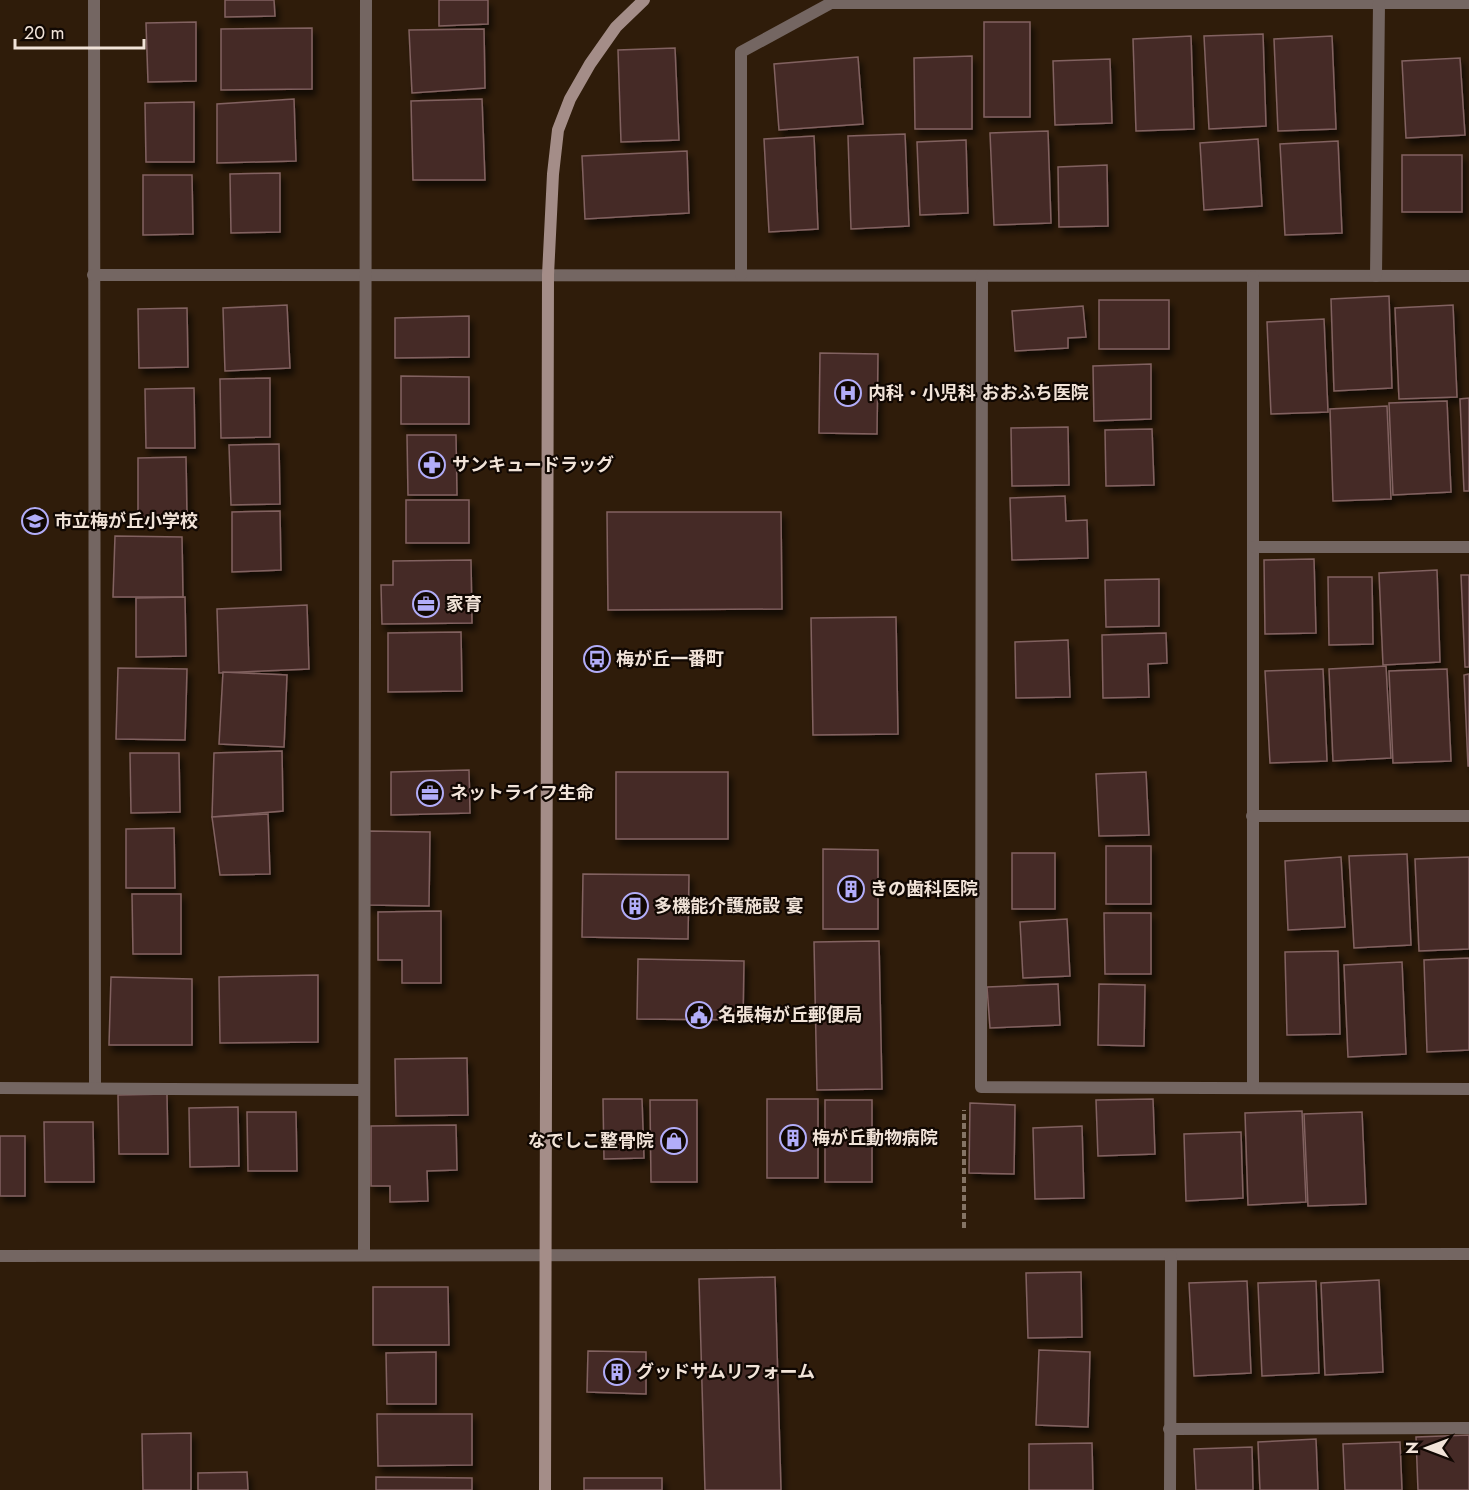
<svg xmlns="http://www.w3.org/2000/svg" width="1469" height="1490" font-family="Jost,'Noto Sans JP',sans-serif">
<defs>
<filter id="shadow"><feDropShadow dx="3.5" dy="6" stdDeviation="3" flood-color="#0009"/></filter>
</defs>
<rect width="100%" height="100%" fill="#2f1c0a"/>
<!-- building -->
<g fill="#452928" stroke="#826260" stroke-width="1.5" filter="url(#shadow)">
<path d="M225,0H274L275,16L225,17Z"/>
<path d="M439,0H488V24L439,26Z"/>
<path d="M196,22V81L148,82L146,23Z"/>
<rect x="984" y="22" width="46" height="95"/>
<path d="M312,28V89L221,90V29Z"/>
<path d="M484,29L485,88L412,93L409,30Z"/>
<path d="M1263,34L1266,126L1209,129L1204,36Z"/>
<path d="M1191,36L1194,129L1136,131L1133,39Z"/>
<path d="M1332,36L1336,129L1278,131L1274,39Z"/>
<path d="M675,48L679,140L621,142L618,50Z"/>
<path d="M972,56V129H915L914,58Z"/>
<path d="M858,57L863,124L779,130L774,64Z"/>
<path d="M1460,58L1465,135L1406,138L1402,61Z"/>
<path d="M1110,59L1112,123L1055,125L1053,61Z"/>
<path d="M294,99L296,161L217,163V104Z"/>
<path d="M482,99L485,180H413L411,101Z"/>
<path d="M194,102V162H146L145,103Z"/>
<path d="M1048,131L1051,223L994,225L990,133Z"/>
<path d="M905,134L909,226L851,229L848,136Z"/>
<path d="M814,136L818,229L769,232L764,139Z"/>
<path d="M1258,139L1262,206L1204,210L1200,143Z"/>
<path d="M966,140L968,213L920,215L917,142Z"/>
<path d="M1338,141L1342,233L1285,235L1280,144Z"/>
<path d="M687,151L689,213L585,219L582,156Z"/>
<rect x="1402" y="155" width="60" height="57"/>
<path d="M1107,165L1108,226L1059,227L1058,167Z"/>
<path d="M280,173V232L231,233L230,174Z"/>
<path d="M143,175H192L193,234L143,235Z"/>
<path d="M1389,296L1392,388L1334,391L1331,299Z"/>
<rect x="1099" y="300" width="70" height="49"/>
<path d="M287,305L290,368L225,371L223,308Z"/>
<path d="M1453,305L1457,397L1399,399L1395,308Z"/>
<path d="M1083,306L1086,337L1068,338V348L1015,351L1012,311Z"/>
<path d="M187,308L188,367L139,368L138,309Z"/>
<path d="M469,316V357L395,358V318Z"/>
<path d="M1324,319L1328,412L1271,414L1267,322Z"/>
<path d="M820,353L878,354L877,434L819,433Z"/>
<path d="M1151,364V419L1094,421L1093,366Z"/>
<path d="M401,376L469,377V424H401Z"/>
<path d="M270,378V437L221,438L220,379Z"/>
<path d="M194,388L195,448H146L145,389Z"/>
<path d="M1469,398V491H1464L1460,399Z"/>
<path d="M1447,401L1451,492L1393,495L1389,403Z"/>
<path d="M1387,406L1391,499L1333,501L1330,409Z"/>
<path d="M1068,427L1069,485L1012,486L1011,428Z"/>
<path d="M1152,429L1154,485L1106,486L1105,430Z"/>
<path d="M407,435H456L457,495H408Z"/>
<path d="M279,444L280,504L231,505L229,445Z"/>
<path d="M186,457L187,517H138V458Z"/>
<path d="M1065,496L1066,521L1087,520L1088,558L1012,560L1010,498Z"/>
<rect x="406" y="500" width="63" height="43"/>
<path d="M280,511L281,570L232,572V512Z"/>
<path d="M607,512H781L782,609L608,610Z"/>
<path d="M115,536L182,537L183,597H113Z"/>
<path d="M1314,559L1316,633L1265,634L1264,560Z"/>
<path d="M471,560L472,623L382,624L381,585H393V561Z"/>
<path d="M1437,570L1440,662L1383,665L1379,573Z"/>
<path d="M1461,575H1469V667H1465Z"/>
<path d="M1328,577H1372L1373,644L1329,645Z"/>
<path d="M1159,579V626L1106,627L1105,580Z"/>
<path d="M185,597L186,656L136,657V598Z"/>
<path d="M307,605L309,669L219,673L217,609Z"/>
<path d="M896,617L898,734L813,735L811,618Z"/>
<path d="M461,632L462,691L388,692V633Z"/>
<path d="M1166,633L1167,663L1148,664L1149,697L1103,698L1102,635Z"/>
<path d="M1068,640L1070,697L1016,698L1015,642Z"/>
<path d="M1386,666L1391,758L1333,761L1329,669Z"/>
<path d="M118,668L187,669L185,740L116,739Z"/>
<path d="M1323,669L1327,761L1270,763L1265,671Z"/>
<path d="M1447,669L1451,761L1393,763L1389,671Z"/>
<path d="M223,672L287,675L284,747L219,744Z"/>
<path d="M1469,674V766H1468L1464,675Z"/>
<path d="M282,751L283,811L212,817L214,753Z"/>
<path d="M130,753H179L180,812L131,813Z"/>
<path d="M469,770L470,813L391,815V772Z"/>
<rect x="616" y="772" width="112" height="67"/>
<path d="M1146,772L1149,835L1099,836L1096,774Z"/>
<path d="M268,814L270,874L220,875L212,817Z"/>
<path d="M174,828L175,888H126V829Z"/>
<path d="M369,831L430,832L429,906L368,905Z"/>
<rect x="1106" y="846" width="45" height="58"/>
<path d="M823,849L878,850V929H823Z"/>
<rect x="1012" y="853" width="43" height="56"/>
<path d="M1407,854L1411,945L1354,948L1349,856Z"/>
<path d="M1341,857L1345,927L1288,930L1285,861Z"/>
<path d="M1469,857V949L1419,951L1415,859Z"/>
<path d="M583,874L689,875L688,939L582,937Z"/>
<path d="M132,894H181V954H133Z"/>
<path d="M441,911V983H402V960H378V912Z"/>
<path d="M1104,913H1151V974H1105Z"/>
<path d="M1067,919L1070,976L1023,978L1020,922Z"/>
<path d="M879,941L882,1089L817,1090L814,942Z"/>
<path d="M1338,951L1340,1034L1287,1035L1285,952Z"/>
<path d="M1469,958V1050L1427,1052L1424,960Z"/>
<path d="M638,959L744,961L743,1020L637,1019Z"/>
<path d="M1402,962L1406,1054L1348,1057L1344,965Z"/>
<path d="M318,975V1042L220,1043L219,977Z"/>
<path d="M111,977L192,979V1045H109Z"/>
<path d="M1058,984L1060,1025L990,1028L987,987Z"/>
<path d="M1099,984L1145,985L1144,1046L1098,1045Z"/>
<path d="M467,1058L468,1115L396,1116L395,1059Z"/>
<path d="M167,1094L168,1154H119L118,1095Z"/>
<path d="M603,1099H642L644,1158L604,1159Z"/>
<rect x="767" y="1099" width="51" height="79"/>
<path d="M1153,1099L1155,1154L1098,1156L1096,1100Z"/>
<path d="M650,1100H697V1182H651Z"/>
<rect x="825" y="1100" width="47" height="82"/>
<path d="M970,1103L1015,1105L1014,1174L969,1173Z"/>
<path d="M238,1107L239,1166L190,1167L189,1108Z"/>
<path d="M1302,1111L1306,1202L1248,1205L1245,1113Z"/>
<path d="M247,1112H296L297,1171H248Z"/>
<path d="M1362,1112L1366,1204L1308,1206L1304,1114Z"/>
<path d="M44,1122H93L94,1182H45Z"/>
<path d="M456,1125L457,1170L427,1171L428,1201L390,1202V1186H371V1126Z"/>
<path d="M1082,1126L1084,1198L1035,1199L1033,1128Z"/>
<path d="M1241,1132L1243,1198L1186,1201L1184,1134Z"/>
<rect x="0" y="1136" width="25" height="60"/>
<path d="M1081,1272L1082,1337L1028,1338L1026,1273Z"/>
<path d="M775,1277L781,1490H705L699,1279Z"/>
<path d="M1379,1280L1383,1372L1325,1375L1321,1283Z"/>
<path d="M1247,1281L1251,1373L1194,1376L1189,1283Z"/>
<path d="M1316,1281L1319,1373L1262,1376L1258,1283Z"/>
<path d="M373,1287H448L449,1345H373Z"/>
<path d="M1039,1350L1090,1352L1088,1427L1036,1425Z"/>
<path d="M588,1351L646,1352V1394L587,1392Z"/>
<path d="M436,1352V1404H387L386,1353Z"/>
<path d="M377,1414H472V1465L378,1466Z"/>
<path d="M191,1433V1490H143L142,1434Z"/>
<path d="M1469,1435V1490H1418L1416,1437Z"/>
<path d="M1316,1439L1318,1490H1260L1258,1442Z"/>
<path d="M1400,1442L1402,1490H1345L1343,1444Z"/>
<path d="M1092,1443L1093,1490H1029V1444Z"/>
<path d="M1252,1447L1253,1490H1196L1194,1449Z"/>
<path d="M247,1472L248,1490H198V1473Z"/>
<path d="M376,1477L472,1478V1490H376Z"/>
<rect x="584" y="1478" width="78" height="12"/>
</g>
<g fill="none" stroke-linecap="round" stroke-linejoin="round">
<!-- path -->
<path stroke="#857465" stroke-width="4" stroke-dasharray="6 3" stroke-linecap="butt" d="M964,1228V1110"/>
<!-- street -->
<g stroke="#746662" stroke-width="12">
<path d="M94,0L95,1088"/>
<path d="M93,275L1469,276"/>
<path d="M741,275V52L831,3H1469"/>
<path d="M982,276L981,1087L1469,1089"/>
<path d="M1376,276L1379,3"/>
<path d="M1253,277V1087"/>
<path d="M1254,547H1469"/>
<path d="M1252,816H1469"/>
<path d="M0,1088L363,1090"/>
<path d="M364,1254L366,0"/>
<path d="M0,1256L1469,1254"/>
<path d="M1169,1429L1469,1428"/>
<path d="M1170,1490L1171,1256"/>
</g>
<!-- secondary -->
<path stroke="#a48d88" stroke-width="12" d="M545,1490L548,275L553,174L558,130L570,99L590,64L616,27L644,0"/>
</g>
<!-- icons -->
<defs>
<symbol id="hospital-ring" viewBox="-11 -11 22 22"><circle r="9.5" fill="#110803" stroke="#b2adf9" stroke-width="1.5"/><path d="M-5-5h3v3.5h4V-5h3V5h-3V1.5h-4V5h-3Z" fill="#b2adf9"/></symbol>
<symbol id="pharmacy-ring" viewBox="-11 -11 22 22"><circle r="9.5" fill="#110803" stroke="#b2adf9" stroke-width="1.5"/><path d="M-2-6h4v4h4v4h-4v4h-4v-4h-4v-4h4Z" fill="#b2adf9"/></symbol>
<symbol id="school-ring" viewBox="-11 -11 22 22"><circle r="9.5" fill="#110803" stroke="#b2adf9" stroke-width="1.5"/><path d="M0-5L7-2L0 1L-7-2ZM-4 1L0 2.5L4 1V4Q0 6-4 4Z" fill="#b2adf9"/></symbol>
<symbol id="office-ring" viewBox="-11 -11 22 22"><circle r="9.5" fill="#110803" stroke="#b2adf9" stroke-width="1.5"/><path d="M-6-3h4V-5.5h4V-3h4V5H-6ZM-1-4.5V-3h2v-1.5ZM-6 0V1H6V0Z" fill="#b2adf9"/></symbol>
<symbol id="bus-ring" viewBox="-11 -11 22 22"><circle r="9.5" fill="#110803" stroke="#b2adf9" stroke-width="1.5"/><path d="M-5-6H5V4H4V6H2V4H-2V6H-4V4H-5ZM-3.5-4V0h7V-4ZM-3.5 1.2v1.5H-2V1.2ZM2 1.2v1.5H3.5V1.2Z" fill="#b2adf9"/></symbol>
<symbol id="building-ring" viewBox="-11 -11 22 22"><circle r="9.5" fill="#110803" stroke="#b2adf9" stroke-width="1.5"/><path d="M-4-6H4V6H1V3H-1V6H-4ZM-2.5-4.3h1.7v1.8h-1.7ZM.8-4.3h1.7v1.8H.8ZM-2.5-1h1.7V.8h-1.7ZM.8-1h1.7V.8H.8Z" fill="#b2adf9"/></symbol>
<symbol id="civic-ring" viewBox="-11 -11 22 22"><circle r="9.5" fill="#110803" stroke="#b2adf9" stroke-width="1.5"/><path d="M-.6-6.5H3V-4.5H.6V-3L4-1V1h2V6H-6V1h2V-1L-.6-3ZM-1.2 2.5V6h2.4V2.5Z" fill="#b2adf9"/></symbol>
<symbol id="shop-ring" viewBox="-11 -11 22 22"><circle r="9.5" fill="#110803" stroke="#b2adf9" stroke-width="1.5"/><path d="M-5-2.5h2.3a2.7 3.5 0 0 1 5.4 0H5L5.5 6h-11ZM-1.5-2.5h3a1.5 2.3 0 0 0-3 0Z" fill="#b2adf9"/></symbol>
</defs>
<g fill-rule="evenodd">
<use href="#hospital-ring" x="833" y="378" width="30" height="30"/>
<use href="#pharmacy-ring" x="417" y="450" width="30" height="30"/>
<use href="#school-ring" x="20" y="506" width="30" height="30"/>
<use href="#office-ring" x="411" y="589" width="30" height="30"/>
<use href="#bus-ring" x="582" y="644" width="30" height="30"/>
<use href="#office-ring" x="415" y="778" width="30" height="30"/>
<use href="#building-ring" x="836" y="874" width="30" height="30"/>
<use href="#building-ring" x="620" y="891" width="30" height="30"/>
<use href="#civic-ring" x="684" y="1000" width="30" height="30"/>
<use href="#building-ring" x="778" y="1123" width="30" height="30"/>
<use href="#shop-ring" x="659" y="1126" width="30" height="30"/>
<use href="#building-ring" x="602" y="1357" width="30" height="30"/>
</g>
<g text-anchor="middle" stroke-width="4.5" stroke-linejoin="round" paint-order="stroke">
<!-- poi labels -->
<g font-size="18" font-weight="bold" fill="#f1e3d8" stroke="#110803" text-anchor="start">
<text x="868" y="399">内科・小児科 おおふち医院</text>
<text x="452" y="471">サンキュードラッグ</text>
<text x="54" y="527">市立梅が丘小学校</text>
<text x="446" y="610">家育</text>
<text x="616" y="665">梅が丘一番町</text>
<text x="450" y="799">ネットライフ生命</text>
<text x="870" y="895">きの歯科医院</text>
<text x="654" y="912">多機能介護施設 宴</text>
<text x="718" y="1021">名張梅が丘郵便局</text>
<text x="812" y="1144">梅が丘動物病院</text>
<text x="654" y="1147" text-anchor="end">なでしこ整骨院</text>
<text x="636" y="1378">グッドサムリフォーム</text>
</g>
</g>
<!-- north arrow -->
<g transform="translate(1427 1448) rotate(270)" stroke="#110803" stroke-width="4.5" paint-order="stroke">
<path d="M0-4.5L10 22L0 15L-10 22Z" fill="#f1e3d8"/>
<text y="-9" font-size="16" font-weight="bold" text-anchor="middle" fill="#f1e3d8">N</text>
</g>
<!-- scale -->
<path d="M15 39v9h129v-9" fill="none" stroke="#f1e3d8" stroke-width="3"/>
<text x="24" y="39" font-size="18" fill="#f1e3d8" stroke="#110803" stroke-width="4.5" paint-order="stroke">20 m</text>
</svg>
